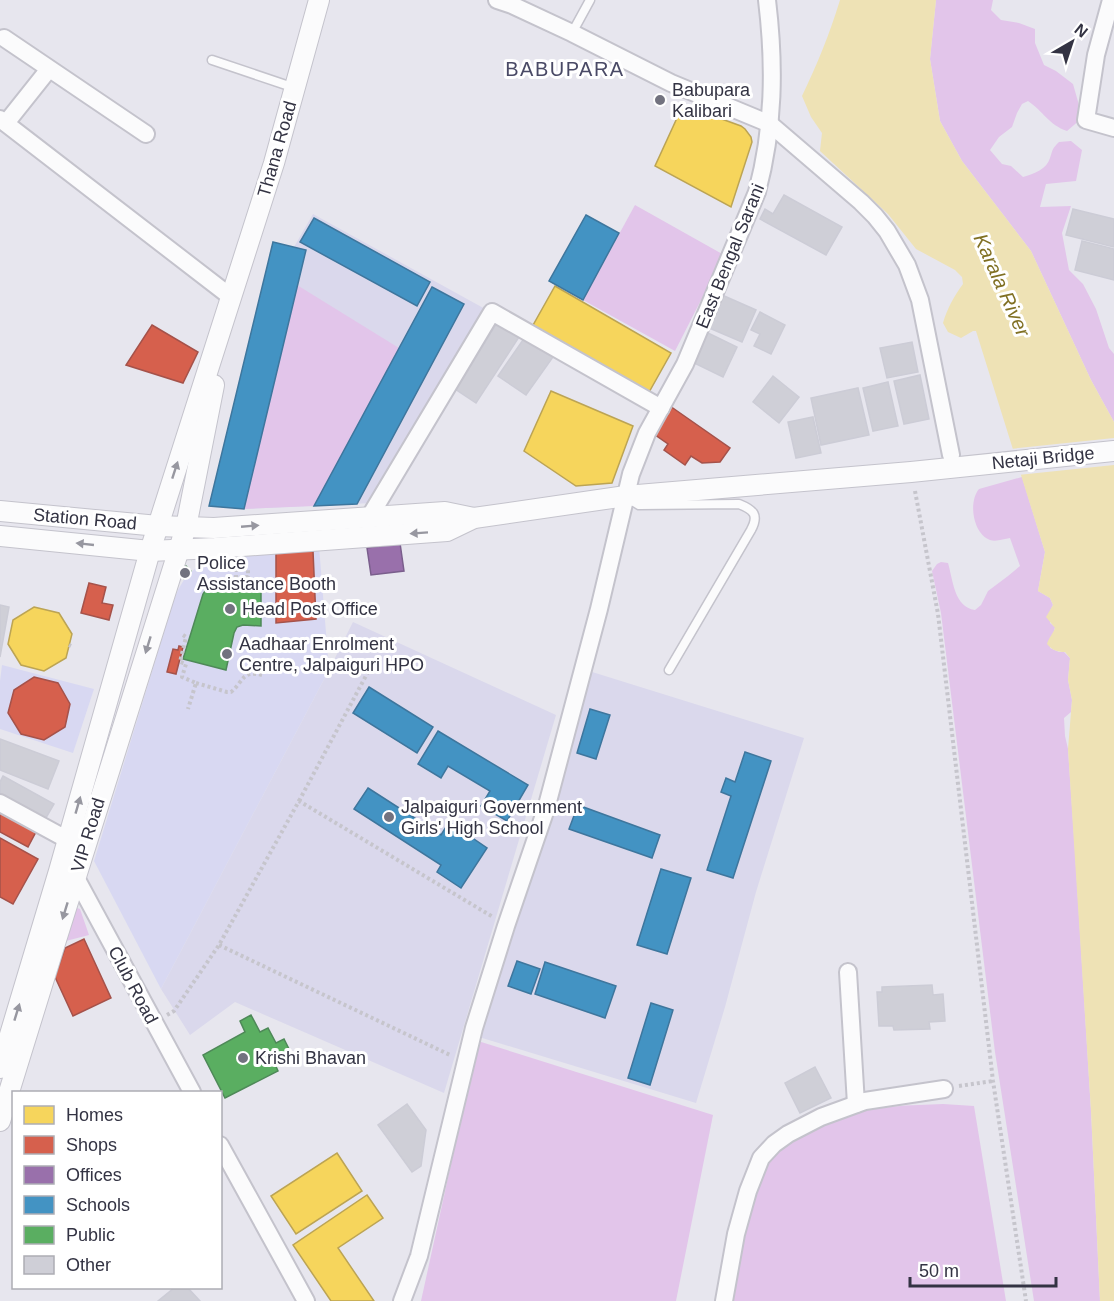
<svg xmlns="http://www.w3.org/2000/svg" width="1114" height="1301" font-family="Arial,sans-serif">
<rect width="100%" height="100%" fill="#e7e6ee"/>
<!-- commercial -->
<g fill="#d8d8f2">
<path d="M319,546L329,670L161,989L94,861L173,603L178,590L185,578L201,563L209,560L224,556Z"/>
<path d="M2,665L94,689L73,753L0,729V681Z"/>
</g>
<!-- education -->
<g fill="#dad8ec">
<path d="M313,214L487,310L372,503L244,509L209,506L273,242L294,247Z"/>
<path d="M353,622L556,715L444,1093L235,1002L190,1035L161,989L329,670Z"/>
<path d="M589,671L804,738L756,892L725,1007L696,1103L479,1037Z"/>
</g>
<!-- green -->
<g fill="#e2c5ea">
<path d="M936,0H993L991,10L1001,20L1019,23L1035,29V43L1044,65L1056,71L1073,84L1081,112V119L1067,131C1049,125 1043,111 1028,101L1022,104L1017,113L1012,127L999,137L990,150L1002,164L1011,166L1023,177C1034,174 1047,169 1050,158C1053,149 1052,149 1059,142L1071,141L1082,150L1076,181L1046,184L1040,207L1071,206L1062,233L1069,270L1083,284L1096,309L1109,348L1114,354V422L1091,380L1031,251L962,161L940,121L930,59Z"/>
<path d="M635,205L724,255L675,351L583,300Z"/>
<path d="M297,285L399,348L314,506L244,509Z"/>
<path d="M1022,477L1045,552L1038,591L1050,598L1053,605L1050,611V623L1055,627L1050,648L1059,652H1064L1070,658L1068,680L1072,700L1071,712L1064,718L1065,736L1068,749L1075,851L1091,1111L1100,1301H1034L995,1052L941,613L932,571L937,564L941,562L948,563C953,580 954,607 975,610L981,605L988,591L1008,576L1020,566L1010,538C1004,539 996,542 990,540C973,534 968,502 979,489Z"/>
<path d="M77,908L80,909L89,935L62,942L75,910Z"/>
<path d="M478,1041L713,1115L676,1301H421Z"/>
<path d="M943,1104L974,1106L1006,1301H731C739,1255 744,1205 767,1164C778,1145 795,1137 814,1129C824,1125 833,1120 843,1116C873,1106 912,1105 943,1104Z"/>
</g>
<!-- water -->
<path fill="#eee2b5" d="M840,0H936L930,59L940,121L962,161L1031,251L1091,380L1114,422V1301H1100L1091,1111L1068,749L1072,700L1068,680L1070,658L1065,652C1057,652 1052,650 1047,644C1049,637 1053,634 1055,628L1046,617L1053,605L1050,598L1038,591L1045,552L976,331H973L961,338L948,332L943,323C947,309 954,296 963,284L962,277L955,270L916,249L888,214L820,151L822,133L811,117L802,96C817,65 830,33 840,0Z"/>
<!-- pier -->
<path fill="#e7e6ee" d="M1114,438V465L1018,475L1010,449Z"/>
<!-- homes -->
<g fill="#f6d55c" stroke="#bca454" stroke-width="1.5">
<path d="M683,105L741,126L745,129L751,137L752,142L731,207L655,166Z"/>
<path d="M555,286L671,353L648,394L532,327Z"/>
<path d="M551,391L633,426L612,483L576,486L524,451Z"/>
<path d="M34,607L59,613L72,634L66,658L44,671L21,665L8,644L13,620Z"/>
<path d="M337,1153L362,1191L296,1234L271,1196Z"/>
<path d="M367,1195L383,1218L338,1248L374,1301H331L293,1245Z"/>
</g>
<!-- shops -->
<g fill="#d6604d" stroke="#a5524a" stroke-width="1.5">
<path d="M152,325L198,352L183,383L126,365Z"/>
<path d="M670,406L730,448L720,462L702,463L691,456L685,465L664,450L668,444L651,432Z"/>
<path d="M313,551L316,619L276,623V553Z"/>
<path d="M89,583L106,587L102,603L113,605L109,620L81,613Z"/>
<path d="M179,646L183,647L176,674L167,672L173,649L178,650Z"/>
<path d="M34,677L58,683L70,704L65,727L44,740L21,734L8,713L14,690Z"/>
<path d="M0,807L38,828L28,847L0,832Z"/>
<path d="M0,838L38,859L13,904L0,897Z"/>
<path d="M84,939L111,998L73,1016L55,977L65,948Z"/>
</g>
<!-- offices -->
<path fill="#9970ab" stroke="#7a5e8c" stroke-width="1.5" d="M400,543L404,571L371,575L367,548Z"/>
<!-- schools -->
<g fill="#4393c3" stroke="#3e769d" stroke-width="1.5">
<path d="M586,215L619,233L583,300L549,281Z"/>
<path d="M314,218L430,282L417,306L300,242Z"/>
<path d="M273,242L306,250L244,509L209,506Z"/>
<path d="M432,287L464,304L357,504L314,506Z"/>
<path d="M369,687L433,727L417,753L353,713Z"/>
<path d="M590,709L610,715L596,759L577,753Z"/>
<path d="M438,731L528,785L507,821L481,806L490,791L448,766L441,778L418,764Z"/>
<path d="M745,752L771,761L733,878L707,870L731,796L721,792L726,778L735,782Z"/>
<path d="M368,788L441,835L449,822L487,848L461,888L437,872L441,865L354,809Z"/>
<path d="M578,805L660,835L652,858L569,829Z"/>
<path d="M661,869L691,878L667,954L637,945Z"/>
<path d="M517,961L540,969L531,994L508,986Z"/>
<path d="M545,962L616,986L605,1018L535,994Z"/>
<path d="M651,1003L673,1010L650,1085L628,1078Z"/>
</g>
<!-- public -->
<g fill="#5aae61" stroke="#4e8958" stroke-width="1.5">
<path d="M186,566L191,571L184,579L179,574Z"/>
<path d="M261,580V626L243,625L237,627L234,633L226,670L183,659L203,594L209,585L217,581Z"/>
<path d="M251,1015L260,1032L268,1028L276,1043L284,1039L291,1053L274,1062L278,1071L225,1098L203,1055L245,1032L240,1021Z"/>
</g>
<!-- building -->
<g fill="#cfcfd7" stroke="#ccccd6" stroke-width="1.5">
<path d="M784,195L842,227L826,255L760,219L765,209L773,214Z"/>
<path d="M1073,209L1114,219V247L1066,235Z"/>
<path d="M1082,241L1114,249V280L1075,270Z"/>
<path d="M722,295L756,310L742,342L707,327Z"/>
<path d="M760,312L785,325L771,354L754,346L760,334L751,330Z"/>
<path d="M497,323L519,337L476,403L455,389Z"/>
<path d="M706,332L737,347L723,377L692,362Z"/>
<path d="M525,337L553,357L526,395L498,376Z"/>
<path d="M912,342L918,372L887,378L880,348Z"/>
<path d="M920,375L929,419L904,424L894,381Z"/>
<path d="M773,376L799,397L779,423L753,402Z"/>
<path d="M888,382L898,426L873,431L863,388Z"/>
<path d="M858,388L869,435L821,445L811,398Z"/>
<path d="M813,417L821,453L796,458L788,422Z"/>
<path d="M0,605L9,607L0,657Z"/>
<path d="M0,739L59,761L48,789L0,770Z"/>
<path d="M3,776L54,804L43,823L0,800V782Z"/>
<path d="M932,985L933,995L943,994L945,1021L929,1022L930,1029L894,1030L893,1026H879L877,992H882V987Z"/>
<path d="M815,1067L831,1098L800,1113L785,1083Z"/>
<path d="M407,1104L426,1130L421,1166L412,1172L378,1125Z"/>
<path d="M174,1288H188L200,1301H158Z"/>
</g>
<g fill="none" stroke-linecap="round" stroke-linejoin="round">
<defs>
<g id="service">
<path d="M572,33L590,0"/>
<path d="M212,60L295,88"/>
<path d="M631,500L639,505L739,504C754,510 759,515 751,530L669,670"/>
</g>
<g id="minor">
<path d="M497,0L512,5L572,33L671,83L770,124L861,202L875,216L887,231L907,265L920,300L951,455"/>
<path d="M1111,0L1096,55L1086,120L1114,128"/>
<path d="M4,38L146,134"/>
<path d="M0,119L231,297"/>
<path d="M6,123L49,69"/>
<path d="M370,516L492,312L661,408"/>
<path d="M0,803L68,840"/>
<path d="M75,876L192,1092"/>
<path d="M848,972L856,1104"/>
<path d="M220,1145L306,1301"/>
<path d="M402,1301L419,1256L474,1028L506,926L546,809L599,609L631,474L647,433L685,364L757,192C774,128 775,66 767,0"/>
<path d="M724,1301L736,1234L748,1191L761,1158L774,1144L788,1134L821,1117L865,1101L944,1089"/>
</g>
<g id="tertiary">
<path d="M0,511L158,526L214,528L445,512L474,518"/>
<path d="M0,536L150,551L215,548L447,531L474,518L626,496L911,472L1114,451"/>
<path d="M0,1068L59,871L150,551L274,163L319,0"/>
<path d="M0,1121L56,940L186,527L214,385"/>
</g>
</defs>
<!-- service casing -->
<use href="#service" stroke="#c4c3cc" stroke-width="11"/>
<!-- minor casing -->
<use href="#minor" stroke="#c4c3cc" stroke-width="20"/>
<!-- tertiary casing -->
<use href="#tertiary" stroke="#c4c3cc" stroke-width="22"/>
<!-- path -->
<g stroke="#c6c5cc" stroke-width="4" stroke-dasharray="3 3" stroke-linecap="butt">
<path d="M915,491L938,614L993,1081L1026,1301"/>
<path d="M236,569V578L247,577L248,580V569"/>
<path d="M183,635L186,637L180,662L186,664L182,677L196,683L188,709"/>
<path d="M69,645L71,646"/>
<path d="M196,683L227,692H231C244,681 242,670 262,675"/>
<path d="M299,801L368,672"/>
<path d="M219,945L450,1055"/>
<path d="M167,1015L174,1011L219,945L299,801L493,917"/>
<path d="M959,1086L993,1081"/>
</g>
<!-- service -->
<use href="#service" stroke="#fbfbfc" stroke-width="8"/>
<!-- minor -->
<use href="#minor" stroke="#fbfbfc" stroke-width="16"/>
<!-- tertiary -->
<use href="#tertiary" stroke="#fbfbfc" stroke-width="20"/>
</g>
<!-- one-way arrows -->
<defs><path id="oneway-solid" d="M-6-.8H1V-3.2L6.5 0L1 3.2V.8H-6Z" transform="scale(1.5)"/></defs>
<g fill="#9797a0">
<use href="#oneway-solid" transform="translate(175 470) rotate(-72)"/>
<use href="#oneway-solid" transform="translate(250 526) rotate(-5)"/>
<use href="#oneway-solid" transform="translate(419 533) rotate(176)"/>
<use href="#oneway-solid" transform="translate(85 544) rotate(-174)"/>
<use href="#oneway-solid" transform="translate(148 645) rotate(107)"/>
<use href="#oneway-solid" transform="translate(78 805) rotate(-74)"/>
<use href="#oneway-solid" transform="translate(65 911) rotate(107)"/>
<use href="#oneway-solid" transform="translate(17 1012) rotate(-73)"/>
</g>
<!-- markers -->
<g fill="#72727f" stroke="#fff" stroke-width="2">
<circle cx="660" cy="100" r="6"/>
<circle cx="185" cy="573" r="6"/>
<circle cx="230" cy="609" r="6"/>
<circle cx="227" cy="654" r="6"/>
<circle cx="389" cy="817" r="6"/>
<circle cx="243" cy="1058" r="6"/>
</g>
<g text-anchor="middle" stroke-width="6" stroke-linejoin="round" paint-order="stroke">
<!-- poi labels -->
<g font-size="18" fill="#333343" stroke="#fff" text-anchor="start">
<text x="672" y="96">Babupara<tspan x="672" dy="21">Kalibari</tspan></text>
<text x="197" y="569">Police<tspan x="197" dy="21">Assistance Booth</tspan></text>
<text x="242" y="615">Head Post Office</text>
<text x="239" y="650">Aadhaar Enrolment<tspan x="239" dy="21">Centre, Jalpaiguri HPO</tspan></text>
<text x="401" y="813">Jalpaiguri Government<tspan x="401" dy="21">Girls' High School</tspan></text>
<text x="255" y="1064">Krishi Bhavan</text>
</g>
<!-- street labels -->
<g font-size="18" fill="#333343" stroke="#fff">
<text transform="translate(277 149) rotate(-74)" y="6">Thana Road</text>
<text transform="translate(730 256) rotate(-68)" y="6">East Bengal Sarani</text>
<text transform="translate(1043 458) rotate(-6)" y="6">Netaji Bridge</text>
<text transform="translate(85 519) rotate(5)" y="6">Station Road</text>
<text transform="translate(88 835) rotate(-73)" y="6">VIP Road</text>
<text transform="translate(133 985) rotate(62)" y="6">Club Road</text>
</g>
<!-- neighbourhood labels -->
<g font-size="20" letter-spacing="1.5" fill="#4a4a66" stroke="#fff">
<text x="565" y="76">BABUPARA</text>
</g>
<!-- water labels -->
<g font-size="20" font-style="italic" fill="#807023" stroke="#fff">
<text transform="translate(1002 285) rotate(66)" y="7">Karala River</text>
</g>
</g>
<!-- legend -->
<rect x="12" y="1091" width="210" height="198" fill="#ffffff" stroke="#adadb4" stroke-width="1.5"/>
<rect x="24" y="1106" width="30" height="18" fill="#f6d55c" stroke="#adadb4" stroke-width="1.5"/>
<text x="66" y="1121" font-size="18" fill="#333343">Homes</text>
<rect x="24" y="1136" width="30" height="18" fill="#d6604d" stroke="#adadb4" stroke-width="1.5"/>
<text x="66" y="1151" font-size="18" fill="#333343">Shops</text>
<rect x="24" y="1166" width="30" height="18" fill="#9970ab" stroke="#adadb4" stroke-width="1.5"/>
<text x="66" y="1181" font-size="18" fill="#333343">Offices</text>
<rect x="24" y="1196" width="30" height="18" fill="#4393c3" stroke="#adadb4" stroke-width="1.5"/>
<text x="66" y="1211" font-size="18" fill="#333343">Schools</text>
<rect x="24" y="1226" width="30" height="18" fill="#5aae61" stroke="#adadb4" stroke-width="1.5"/>
<text x="66" y="1241" font-size="18" fill="#333343">Public</text>
<rect x="24" y="1256" width="30" height="18" fill="#cfcfd7" stroke="#adadb4" stroke-width="1.5"/>
<text x="66" y="1271" font-size="18" fill="#333343">Other</text>
<!-- north arrow -->
<g transform="translate(1072 42) rotate(39)" stroke="#ffffff" stroke-width="4.5" paint-order="stroke">
<path d="M0-4.5L10 22L0 15L-10 22Z" fill="#333343"/>
<text y="-9" font-size="16" font-weight="bold" text-anchor="middle" fill="#333343">N</text>
</g>
<!-- scale -->
<path d="M910 1277v9h146v-9" fill="none" stroke="#333343" stroke-width="3"/>
<text x="919" y="1277" font-size="18" fill="#333343" stroke="#ffffff" stroke-width="4.5" paint-order="stroke">50 m</text>
</svg>
